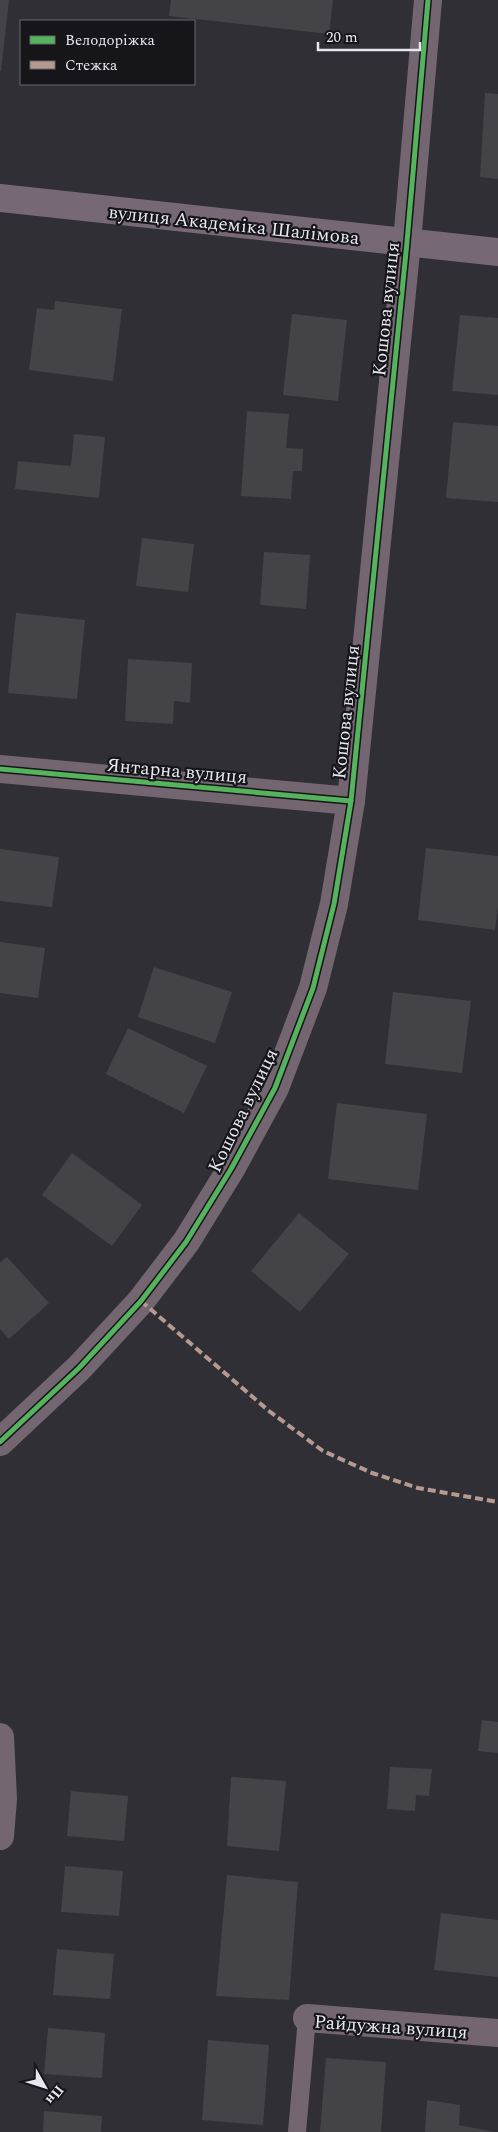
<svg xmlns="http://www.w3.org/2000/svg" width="498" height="2132" font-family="Spectral,serif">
<rect width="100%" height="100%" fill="#2f2f35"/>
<!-- building -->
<g fill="#444348">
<path d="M0,0H9L1,71H0Z"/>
<path d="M171,0H333L329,34L169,16Z"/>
<path d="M485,93L498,94V179L480,177Z"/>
<path d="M55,301L122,309L113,381L29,370L37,308L54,310Z"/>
<path d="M292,314L347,320L338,401L283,395Z"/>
<path d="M460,315L498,318V395L452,391Z"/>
<path d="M247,411L289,414L286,448L303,449L302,471H293L291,499L241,496Z"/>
<path d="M453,422L498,426V502L446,498Z"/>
<path d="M74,434L105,437L99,498L15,489L18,461L71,466Z"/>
<path d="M142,538L194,544L188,592L136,586Z"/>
<path d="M264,552L310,555L306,609L260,605Z"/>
<path d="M16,613L85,620L77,699L8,693Z"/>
<path d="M128,659L192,663L190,703L174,701L173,724L125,721Z"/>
<path d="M426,848L498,856V907L495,930L418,920Z"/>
<path d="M0,849L59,857L52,907L0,901Z"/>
<path d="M0,942L45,948L38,998L0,993Z"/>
<path d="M154,967L232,992L215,1043L138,1017Z"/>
<path d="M393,992L471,1001L462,1073L385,1064Z"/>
<path d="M128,1028L207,1066L184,1113L106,1074Z"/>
<path d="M337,1103L427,1114L418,1190L328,1179Z"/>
<path d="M72,1153L142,1205L112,1246L42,1195Z"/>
<path d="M299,1213L349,1254L300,1312L251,1271Z"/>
<path d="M7,1257L49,1303L9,1339L0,1329V1263Z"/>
<path d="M482,1720L498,1722V1753L478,1751Z"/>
<path d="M390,1767L432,1769L429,1796L416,1795L415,1811L387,1809Z"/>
<path d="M231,1777L286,1781L279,1851L227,1846Z"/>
<path d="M71,1791L128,1796L124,1841L67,1836Z"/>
<path d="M65,1866L123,1871L119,1916L61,1912Z"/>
<path d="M227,1875L298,1882L289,2000L216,1996Z"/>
<path d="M441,1913L498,1920V1977L434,1970Z"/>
<path d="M57,1949L114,1954L110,1999L53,1995Z"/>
<path d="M48,2028L105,2033L102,2078L44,2074Z"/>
<path d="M208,2040L269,2045L263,2125L202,2120Z"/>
<path d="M326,2058L386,2062L381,2132H320Z"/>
<path d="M427,2100L460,2105L459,2125L495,2132H425Z"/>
<path d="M44,2111L102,2116L101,2132H43Z"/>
</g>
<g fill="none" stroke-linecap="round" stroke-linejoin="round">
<!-- service -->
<path stroke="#736670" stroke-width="18" d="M297,2132L307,2018"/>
<!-- minor -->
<g stroke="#736670" stroke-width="28">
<path d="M0,769L351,801"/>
<path d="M0,1442L79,1368L141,1301L186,1242L231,1169L275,1088L313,988L334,904L351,801L407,242L428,0"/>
<path d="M0,1737L3,1799L0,1836"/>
<path d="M307,2018L498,2033"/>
</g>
<!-- secondary -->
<path stroke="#766874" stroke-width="28" d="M0,198L498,252"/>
<!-- quiet -->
<path stroke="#b69a8f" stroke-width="4" stroke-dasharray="8 4" stroke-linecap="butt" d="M141,1301L269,1411L323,1451L372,1473L418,1488L498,1502"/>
<defs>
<g id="cycleway">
<path d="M0,769L351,801"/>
<path d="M0,1442L79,1368L141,1301L186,1242L231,1169L275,1088L313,988L334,904L351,801L407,242L428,0"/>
</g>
</defs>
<!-- cycleway casing -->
<use href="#cycleway" stroke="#15151a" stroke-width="8"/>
<!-- cycleway -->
<use href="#cycleway" stroke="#56b35d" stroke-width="5"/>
</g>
<g text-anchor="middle" stroke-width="4.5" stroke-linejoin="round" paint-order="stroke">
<!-- street labels -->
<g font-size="19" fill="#e7e8ef" stroke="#15151a">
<text transform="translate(234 224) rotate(6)" y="7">вулиця Академіка Шалімова</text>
<text transform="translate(385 309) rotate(-84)" y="7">Кошова вулиця</text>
<text transform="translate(345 712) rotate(-84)" y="7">Кошова вулиця</text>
<text transform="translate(177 770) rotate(5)" y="7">Янтарна вулиця</text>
<text transform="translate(242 1110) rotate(-64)" y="7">Кошова вулиця</text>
<text transform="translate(391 2026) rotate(4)" y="7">Райдужна вулиця</text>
</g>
</g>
<!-- legend -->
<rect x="20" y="20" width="175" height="65" fill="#15151a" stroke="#69696f"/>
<rect x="30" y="36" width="25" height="8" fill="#56b35d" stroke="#69696f"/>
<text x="65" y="45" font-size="15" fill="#e7e8ef">Велодоріжка</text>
<rect x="30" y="61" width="25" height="8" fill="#b69a8f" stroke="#69696f"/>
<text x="65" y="70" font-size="15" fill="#e7e8ef">Стежка</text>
<!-- north arrow -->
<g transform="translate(45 2087) rotate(129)" stroke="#15151a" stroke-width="4" paint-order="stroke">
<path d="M0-4L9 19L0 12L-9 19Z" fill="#e7e8ef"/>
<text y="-8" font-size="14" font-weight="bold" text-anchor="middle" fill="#e7e8ef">Пн</text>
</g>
<!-- scale -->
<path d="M318 42v8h102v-8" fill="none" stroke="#e7e8ef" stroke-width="2.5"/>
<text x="326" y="42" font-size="15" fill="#e7e8ef" stroke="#15151a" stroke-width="4" paint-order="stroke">20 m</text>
</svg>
